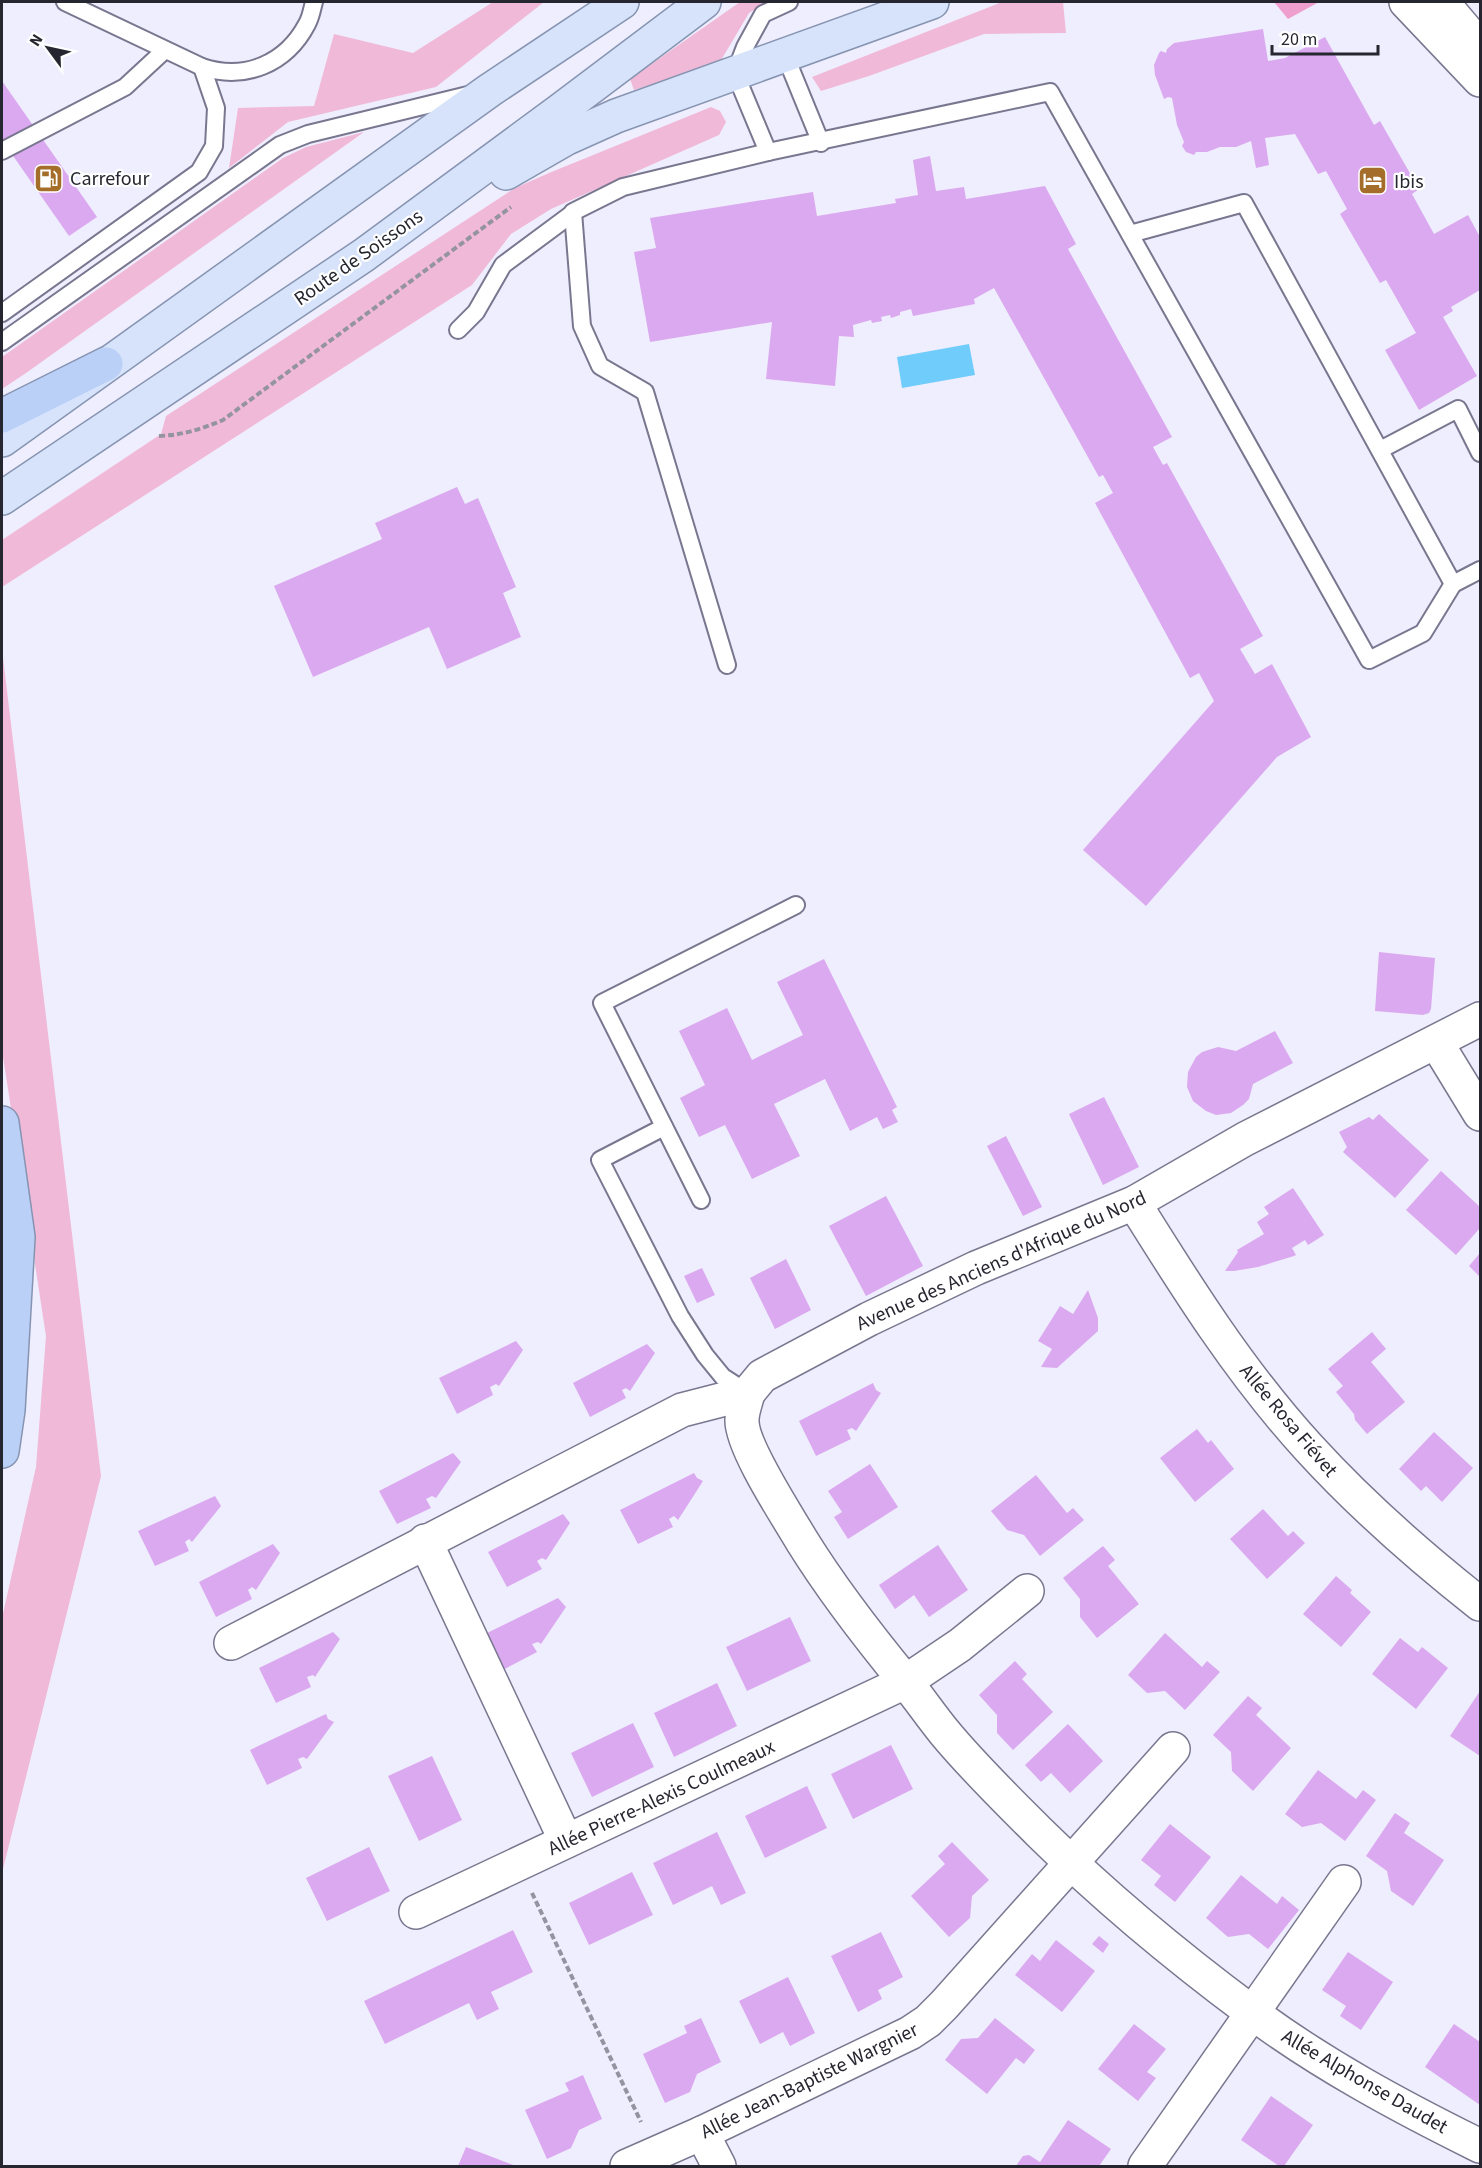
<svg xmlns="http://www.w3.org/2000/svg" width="1482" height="2168" font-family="'Source Sans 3',sans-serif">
<rect width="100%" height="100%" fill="#efeefe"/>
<!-- green -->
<g fill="#f1b9d8">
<path d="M493,2H544L436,87L288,122L229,168L238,108L314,106L334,34L413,53Z"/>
<path d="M740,2H766L749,13L720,62L634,90L630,79Z"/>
<path d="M1002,2H1063L1066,33L984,34L869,76L821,91L812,77Z"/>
<path d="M711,107L720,111L726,122L719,135L551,209L511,234L472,285L2,587V540L161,434L166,416L515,188L549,173Z"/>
<path d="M364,132L26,373L2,389V357L283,158L306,147Z"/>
<path d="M2,649L101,1476L2,1873V1618L36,1467L46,1336L2,1050Z"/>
</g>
<!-- forest -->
<path fill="#ee9fcd" d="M1274,2H1319L1288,19Z"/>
<!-- water -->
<path fill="#70ccfb" d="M969,344L975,375L902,388L897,357Z"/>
<!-- building -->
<g fill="#dba9ef">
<path d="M1263,29L1268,61L1285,58L1325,37L1374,125L1380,121L1419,189L1412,194L1434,234L1468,215L1480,237V290L1451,307L1453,311L1443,317L1477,376L1419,410L1385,350L1416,333L1386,280L1380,283L1340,214L1347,209L1326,171L1318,174L1295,134L1265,138L1269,165L1256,168L1251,141L1236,147H1220L1207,152H1196L1194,155L1186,152L1182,146L1184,142L1177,125L1172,98L1168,97L1164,99L1155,75L1154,65L1159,53L1161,51L1166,53L1167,49L1174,43Z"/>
<path d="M2,81L97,217L69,236L2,140Z"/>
<path d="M930,156L936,191L964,187L966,199L1045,186L1076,244L1068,249L1172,437L1153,447L1163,465L1167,463L1263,636L1240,649L1255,674L1272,664L1311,737L1277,757L1146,906L1083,850L1214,701L1199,673L1190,678L1095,503L1113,493L1103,475L1099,477L994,288L974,299L975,304L913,316L911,309L900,312V315L891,318L890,315L881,317L882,321L872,323L871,320L853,325L854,337L839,336L835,386L766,379L772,322L650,342L634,252L656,248L650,218L813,192L817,216L896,203L895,199L918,195L913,160Z"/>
<path d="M457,487L465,504L478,498L516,587L503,593L521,637L447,669L429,627L313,677L274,586L382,539L375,523Z"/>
<path d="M1379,952L1435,958L1431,1009L1429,1013L1423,1015L1375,1011Z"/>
<path d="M824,959L897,1107L892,1110L898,1122L883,1129L877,1117L850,1131L825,1079L774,1104L800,1156L752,1179L725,1125L699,1137L680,1098L705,1085L679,1031L727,1008L752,1060L803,1035L777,982Z"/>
<path d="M1275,1031L1293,1063L1253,1084L1249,1099L1243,1105L1231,1113L1216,1115L1206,1111L1193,1101L1187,1087L1188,1072L1196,1057L1202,1052L1218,1047L1236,1051Z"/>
<path d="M1104,1097L1139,1167L1103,1185L1069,1114Z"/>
<path d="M1379,1114L1429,1160L1395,1198L1343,1152L1347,1147L1339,1132L1369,1117L1373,1120Z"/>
<path d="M1006,1136L1042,1207L1023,1216L987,1146Z"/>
<path d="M1441,1171L1480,1207V1228L1456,1255L1406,1210Z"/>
<path d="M1293,1188L1324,1235L1308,1245L1305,1240L1292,1248L1296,1255L1294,1256L1258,1267L1234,1271H1225L1238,1252L1237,1250L1264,1234L1257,1222L1269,1214L1264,1207Z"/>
<path d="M886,1196L923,1266L866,1296L829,1226Z"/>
<path d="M1480,1253V1277L1469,1266Z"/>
<path d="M786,1259L811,1310L775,1329L750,1278Z"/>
<path d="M702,1268L715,1295L697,1303L684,1276Z"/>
<path d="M1088,1290L1098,1318V1331L1057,1368L1041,1367L1052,1349L1038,1341L1060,1306L1073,1314Z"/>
<path d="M1372,1332L1386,1349L1371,1362L1405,1402L1367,1434L1355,1420L1354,1414L1336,1392L1343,1386L1328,1369Z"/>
<path d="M516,1341L523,1350L499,1386L496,1384L490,1387L493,1395L457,1414L439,1378Z"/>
<path d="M647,1344L655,1353L630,1391L626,1388L622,1390L626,1398L590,1417L573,1383Z"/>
<path d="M873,1383L876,1390L881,1393L856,1431L852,1428L847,1430L851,1439L816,1456L799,1421Z"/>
<path d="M1197,1429L1208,1443L1211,1440L1234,1469L1195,1502L1160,1458Z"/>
<path d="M1434,1432L1473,1468L1442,1502L1426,1486L1421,1491L1399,1469Z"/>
<path d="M453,1453L461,1462L436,1498L432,1496L426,1499L431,1508L397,1524L379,1491Z"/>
<path d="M870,1464L898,1507L848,1539L834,1517L842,1512L828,1491Z"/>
<path d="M694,1473L697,1478L703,1481L678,1520L674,1516L669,1519L673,1527L638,1544L620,1510Z"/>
<path d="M1036,1475L1067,1513L1073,1508L1084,1520L1040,1556L1024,1535L1007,1530L991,1511Z"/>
<path d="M215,1496L221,1506L192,1542L189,1539L185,1542L189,1551L155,1566L138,1531Z"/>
<path d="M1263,1509L1288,1536L1293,1531L1305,1543L1267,1579L1230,1539Z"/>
<path d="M563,1514L570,1523L546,1560L542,1558L537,1561L542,1569L507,1587L488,1552Z"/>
<path d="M273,1544L280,1553L256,1590L252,1587L248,1590L252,1599L216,1617L199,1582Z"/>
<path d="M938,1545L968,1590L929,1617L914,1595L895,1609L879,1585Z"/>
<path d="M1103,1546L1115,1560L1108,1566L1139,1604L1097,1638L1080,1617V1599L1063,1578Z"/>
<path d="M1336,1576L1352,1590L1350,1593L1371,1612L1341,1647L1303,1614Z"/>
<path d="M558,1598L566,1607L541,1644L538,1642L532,1644L537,1652L501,1671L483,1635Z"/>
<path d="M790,1617L811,1661L747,1691L726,1647Z"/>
<path d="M333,1632L340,1639L315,1677L313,1675L307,1677L311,1687L276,1703L259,1668Z"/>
<path d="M1165,1633L1202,1667L1207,1661L1220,1672L1185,1710L1165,1691L1147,1693L1128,1675Z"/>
<path d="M1400,1638L1418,1652L1422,1647L1448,1668L1416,1709L1372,1674Z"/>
<path d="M1015,1661L1027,1674L1022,1679L1053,1712L1013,1750L997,1733V1715L979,1695Z"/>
<path d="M717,1683L737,1726L674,1757L654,1713Z"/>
<path d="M1480,1691V1756L1450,1736Z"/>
<path d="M1248,1696L1262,1708L1256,1715L1291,1748L1253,1791L1232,1771L1231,1752L1213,1735Z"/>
<path d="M326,1714L328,1719L334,1722L307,1759L303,1757L298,1759L302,1768L267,1785L250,1750Z"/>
<path d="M633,1723L654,1767L592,1797L571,1753Z"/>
<path d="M1068,1724L1103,1761L1070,1793L1051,1773L1041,1782L1025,1765Z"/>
<path d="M891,1745L913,1789L853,1819L831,1774Z"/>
<path d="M432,1756L462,1820L419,1841L388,1776Z"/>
<path d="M1318,1770L1356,1799L1363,1790L1376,1800L1345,1841L1321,1823L1302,1827L1285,1814Z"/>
<path d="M807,1786L827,1828L765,1858L745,1816Z"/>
<path d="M1395,1813L1410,1823L1404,1833L1444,1860L1413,1906L1391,1891L1387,1871L1366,1856Z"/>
<path d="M1170,1824L1211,1857L1175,1902L1154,1885L1161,1876L1141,1860Z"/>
<path d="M717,1832L746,1893L721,1905L712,1886L673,1905L653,1863Z"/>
<path d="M952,1842L989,1880L972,1896L970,1918L949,1937L911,1896L945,1864L938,1856Z"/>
<path d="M369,1847L390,1891L327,1921L306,1878Z"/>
<path d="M632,1872L653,1915L589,1945L569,1903Z"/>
<path d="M1241,1875L1277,1904L1282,1896L1299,1910L1268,1949L1249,1934L1228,1937L1206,1918Z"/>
<path d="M513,1930L533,1972L491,1992L499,2009L477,2020L469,2003L385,2044L364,2001Z"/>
<path d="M881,1932L903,1977L878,1990L882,1999L858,2012L831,1956Z"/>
<path d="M1099,1936L1109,1944L1103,1953L1092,1944Z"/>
<path d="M1056,1940L1095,1971L1062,2012L1015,1975L1032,1954L1040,1961Z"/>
<path d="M1348,1952L1393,1982L1361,2030L1340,2016L1346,2006L1322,1990Z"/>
<path d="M788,1977L815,2033L790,2046L783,2032L760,2044L739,2001Z"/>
<path d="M701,2018L721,2062L697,2074L690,2092L665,2103L643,2054L687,2033L684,2026Z"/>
<path d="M995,2018L1035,2050L1024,2064L1016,2058L987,2094L945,2060L961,2039L978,2038Z"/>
<path d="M1134,2024L1166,2049L1147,2072L1156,2078L1138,2101L1098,2069Z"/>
<path d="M1454,2024L1480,2042V2105L1425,2067Z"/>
<path d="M583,2075L602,2119L579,2130L571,2148L547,2159L525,2110L569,2091L565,2083Z"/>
<path d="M1271,2096L1313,2125L1284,2166H1279L1241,2140Z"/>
<path d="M1068,2120L1111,2149L1099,2166H1016L1023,2156L1029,2155L1040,2162Z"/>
<path d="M466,2147L516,2166H458Z"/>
</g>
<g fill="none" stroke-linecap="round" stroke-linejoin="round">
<defs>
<g id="service">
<path d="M65,2L202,67C245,81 286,64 307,24C311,17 312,9 314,2"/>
<path d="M785,55L821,143"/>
<path d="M2,151L125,87L165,50"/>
<path d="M768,152L735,73L745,47L763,14L789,2"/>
<path d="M1130,234L1244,203L1453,584"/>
<path d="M2,313L199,172L214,146L216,108L202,67"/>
<path d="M458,330L476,312L503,265L573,213"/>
<path d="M2,342L280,145L308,134L468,95"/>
<path d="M1380,450L1458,409L1480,453"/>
<path d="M727,665L645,392L600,366L582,326L573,212L623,187L768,152L1050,92L1369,660L1423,633L1453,584L1480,570"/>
<path d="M664,1127L600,1160L680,1316L705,1355L723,1377L746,1392"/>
<path d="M701,1200L602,1003L796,905"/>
</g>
<g id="minor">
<path d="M1436,1042L1480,1114"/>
<path d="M1134,1203C1187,1288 1241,1374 1309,1448C1361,1505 1419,1556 1480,1604"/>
<path d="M748,1393C746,1402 742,1411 742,1420C741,1446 788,1517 802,1541C833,1591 868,1636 905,1681C919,1698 931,1716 945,1733C974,1768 1007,1800 1039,1832C1105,1897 1176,1956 1250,2011C1321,2064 1401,2107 1480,2146"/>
<path d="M425,1541L566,1841"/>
<path d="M231,1643L682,1410L748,1393L762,1376L869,1319L976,1268L1134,1203L1245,1139L1480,1019"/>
<path d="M416,1912L905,1682L960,1645L1027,1591"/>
<path d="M702,2133L719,2166"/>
<path d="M627,2166L702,2133L910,2033L928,2021L944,2005L1173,1749"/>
<path d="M1145,2166L1344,1882"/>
</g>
<g id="tertiary">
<path d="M1406,2L1480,80"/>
<path d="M1442,2L1480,47"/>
</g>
<g id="primary">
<path d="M506,173L567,138L616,116L932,2"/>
<path d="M2,440L490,90L622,2"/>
<path d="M2,498L364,255L558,112L704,2"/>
</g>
<g id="motorway">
<path d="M2,416L106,364"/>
<path d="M2,1123L18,1237L8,1410L2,1451"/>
</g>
</defs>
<!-- service casing -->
<use href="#service" stroke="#79778f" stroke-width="20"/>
<!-- minor casing -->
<use href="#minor" stroke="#79778f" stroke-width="36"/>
<!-- tertiary casing -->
<use href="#tertiary" stroke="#79778f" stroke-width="36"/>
<!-- primary casing -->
<use href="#primary" stroke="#8694b1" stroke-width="36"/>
<!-- motorway casing -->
<use href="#motorway" stroke="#8694b1" stroke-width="36"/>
<!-- path -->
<g stroke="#9493a0" stroke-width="4" stroke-dasharray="6 3" stroke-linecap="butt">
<path d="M159,436C183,435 202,429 223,420L511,207"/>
<path d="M532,1893L641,2122"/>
</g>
<!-- service -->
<use href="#service" stroke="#fff" stroke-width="16"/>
<!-- minor -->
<use href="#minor" stroke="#fff" stroke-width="33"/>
<!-- tertiary -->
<use href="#tertiary" stroke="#fff" stroke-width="33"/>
<!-- primary -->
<use href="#primary" stroke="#d6e3fa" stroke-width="33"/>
<!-- motorway -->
<use href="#motorway" stroke="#bad0f6" stroke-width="33"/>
</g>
<!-- icons -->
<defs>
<symbol id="fuel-square" viewBox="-11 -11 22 22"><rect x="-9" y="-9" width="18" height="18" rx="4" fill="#a46d29" stroke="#fff"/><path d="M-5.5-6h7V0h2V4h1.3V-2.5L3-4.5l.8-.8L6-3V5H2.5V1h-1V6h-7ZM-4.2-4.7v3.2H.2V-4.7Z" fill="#fff"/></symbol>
<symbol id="hotel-square" viewBox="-11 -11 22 22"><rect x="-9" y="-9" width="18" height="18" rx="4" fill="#a46d29" stroke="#fff"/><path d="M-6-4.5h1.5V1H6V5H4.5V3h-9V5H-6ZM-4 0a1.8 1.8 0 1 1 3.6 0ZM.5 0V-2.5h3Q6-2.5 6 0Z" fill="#fff"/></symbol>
</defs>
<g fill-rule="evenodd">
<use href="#fuel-square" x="32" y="162" width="33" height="33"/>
<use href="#hotel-square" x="1356" y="164" width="33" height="33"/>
</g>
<g text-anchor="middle" stroke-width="4.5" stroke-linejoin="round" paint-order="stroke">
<!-- poi labels -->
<g font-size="20" fill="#262630" stroke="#fff" text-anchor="start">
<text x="70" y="185">Carrefour</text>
<text x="1394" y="188">Ibis</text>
</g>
<!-- street labels -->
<g font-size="20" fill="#262630" stroke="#fff">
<text transform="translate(358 257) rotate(-35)" y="7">Route de Soissons</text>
<text transform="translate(1001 1260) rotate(-24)" y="7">Avenue des Anciens d'Afrique du Nord</text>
<text transform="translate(1289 1420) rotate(50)" y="7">Allée Rosa Fiévet</text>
<text transform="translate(661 1797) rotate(-25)" y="7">Allée Pierre-Alexis Coulmeaux</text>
<text transform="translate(809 2080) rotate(-26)" y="7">Allée Jean-Baptiste Wargnier</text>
<text transform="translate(1365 2081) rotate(30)" y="7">Allée Alphonse Daudet</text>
</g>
</g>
<!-- border -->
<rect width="1482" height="2168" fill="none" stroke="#262630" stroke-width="6"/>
<!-- north arrow -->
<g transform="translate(48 48) rotate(303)" stroke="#ffffff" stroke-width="4.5" paint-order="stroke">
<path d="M0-4.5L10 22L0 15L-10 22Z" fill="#262630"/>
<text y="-9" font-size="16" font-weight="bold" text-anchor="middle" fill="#262630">N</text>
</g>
<!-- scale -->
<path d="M1272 45v9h106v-9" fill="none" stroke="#262630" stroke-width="3"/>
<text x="1281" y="45" font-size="18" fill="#262630" stroke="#ffffff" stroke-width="4.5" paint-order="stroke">20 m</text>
</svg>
